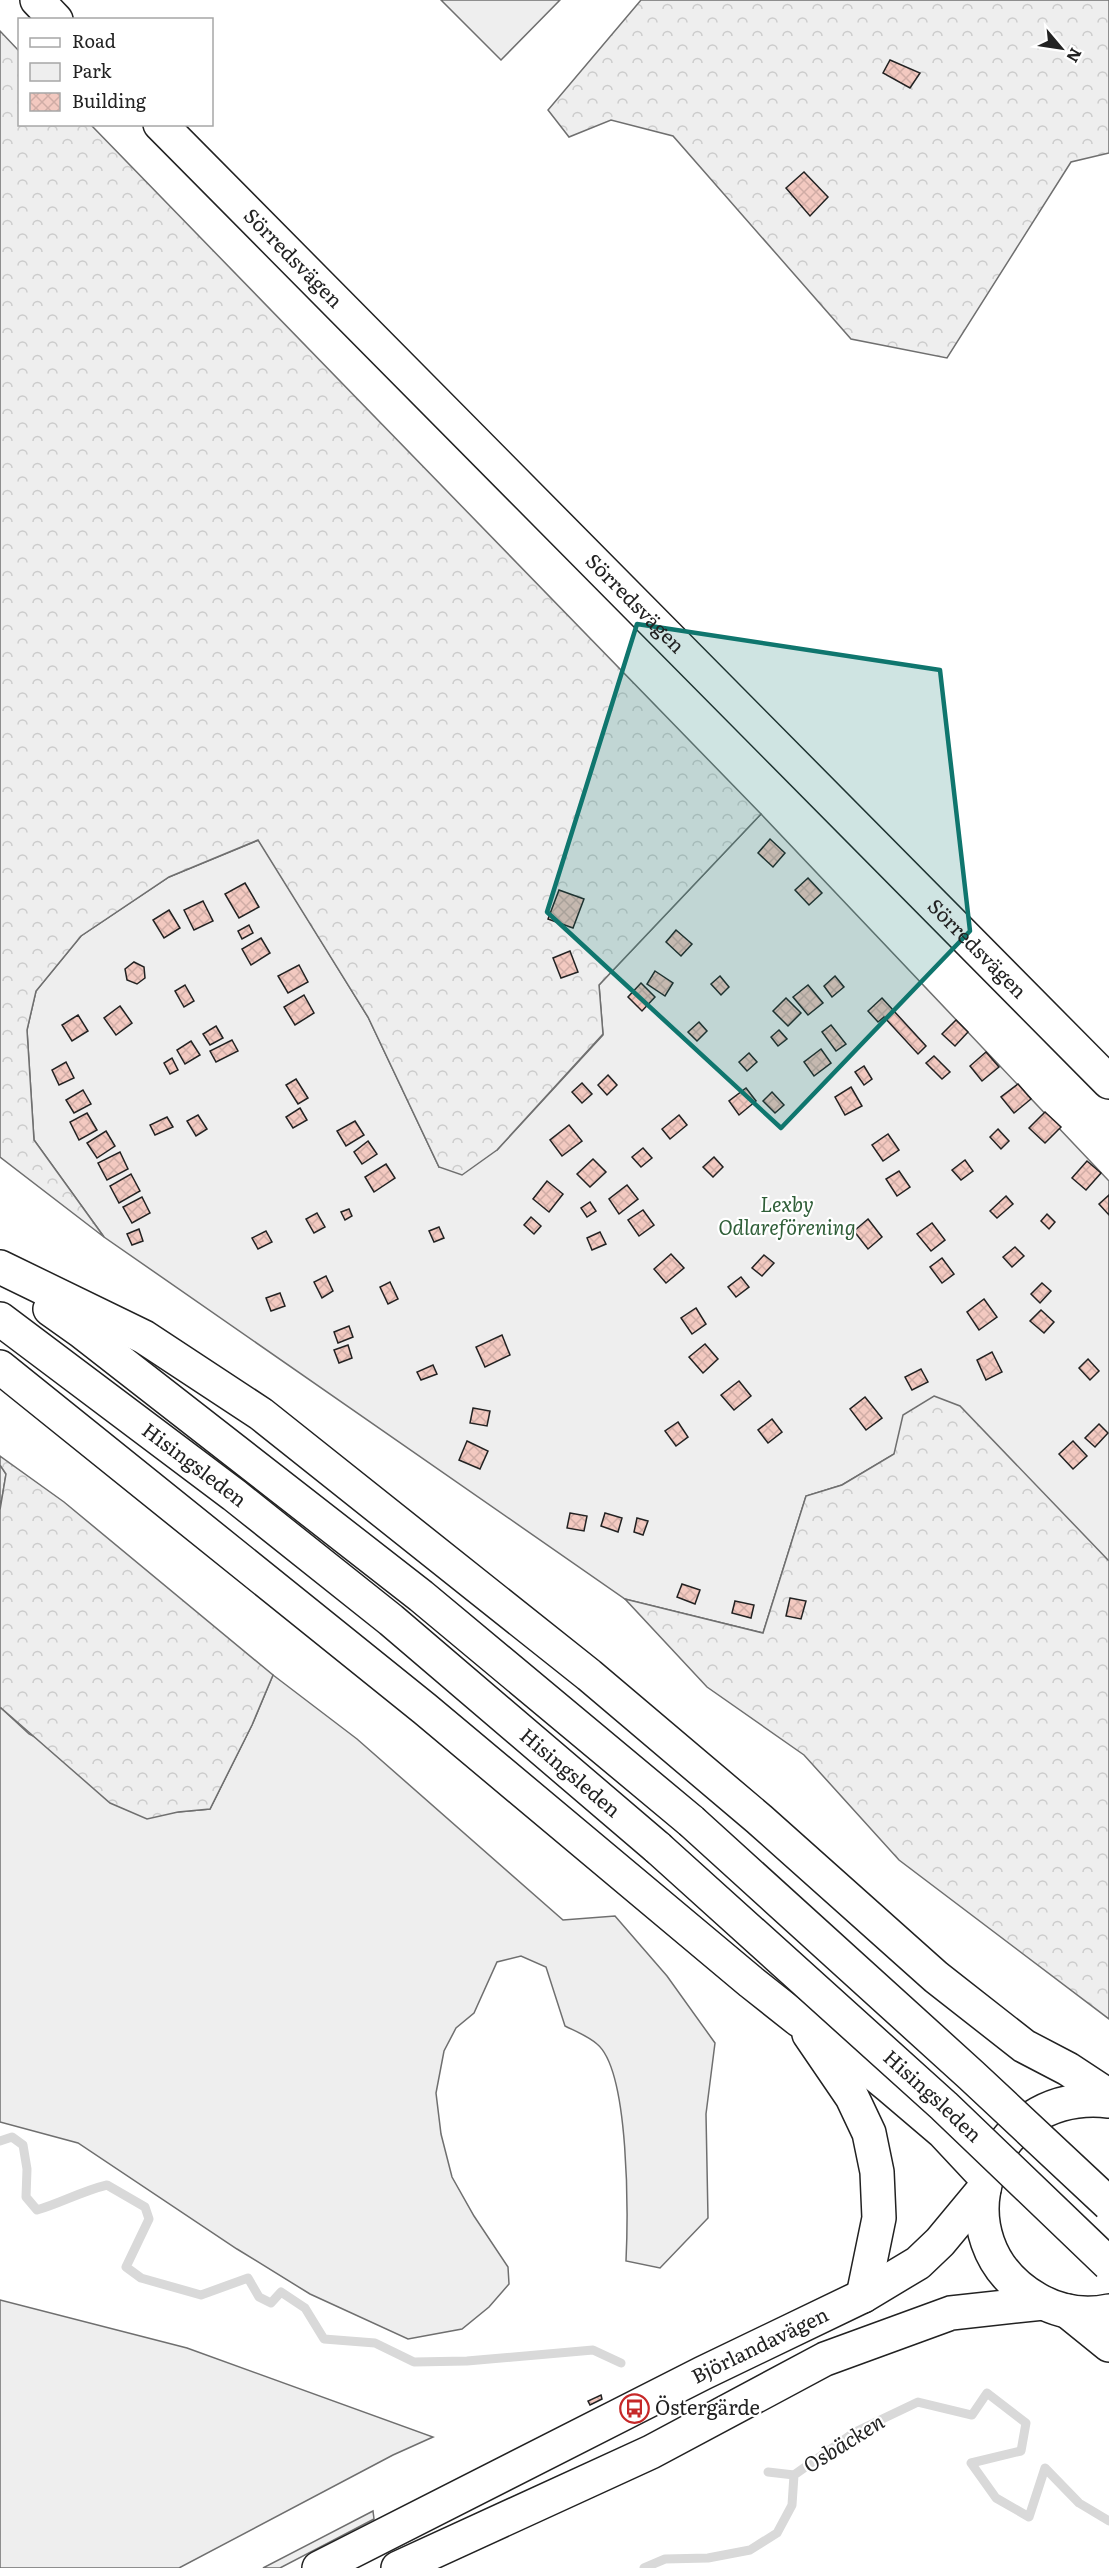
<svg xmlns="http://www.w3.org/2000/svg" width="1109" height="2568" font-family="Literata,serif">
<defs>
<pattern id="forest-crowns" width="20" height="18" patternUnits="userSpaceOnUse" patternTransform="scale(1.5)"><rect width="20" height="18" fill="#eee"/><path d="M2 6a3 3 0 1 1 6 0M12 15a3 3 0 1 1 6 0" fill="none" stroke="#ccc"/></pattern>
<pattern id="building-cross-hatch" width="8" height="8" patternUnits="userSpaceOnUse" patternTransform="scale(1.5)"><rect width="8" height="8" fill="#f3c9c0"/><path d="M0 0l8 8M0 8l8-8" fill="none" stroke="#d0aca5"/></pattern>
</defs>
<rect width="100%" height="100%" fill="#fff"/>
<!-- green -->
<g fill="#eee" stroke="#6f6f6f" stroke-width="1.5">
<path d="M441,0H560L501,60Z"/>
<path d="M761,814L1109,1181V1568L894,1454L842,1485L806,1496L763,1633L625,1599L104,1237L34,1140L27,1030L36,991L81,936L169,877L259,840L368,1017L439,1167L497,1150L603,1035L599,985Z"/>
<path d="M0,1465L6,1474L0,1510Z"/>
<path d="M273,1675L357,1739L563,1920L615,1916L667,1976L715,2043L706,2114L708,2218L660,2268L626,2261C628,2218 630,2071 597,2044C588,2036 575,2031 565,2026L546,1967L521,1956L497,1962L474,2013L456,2028L444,2051L436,2093L441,2134L452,2177L474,2216L508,2267L509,2284L489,2307L462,2329L408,2339L310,2294L237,2249L78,2143L0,2122V1707L29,1734L178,1812L210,1809L252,1725Z"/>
<path d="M0,2300L187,2348L433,2437L393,2455L179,2568H0Z"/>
<path d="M373,2511L374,2519L280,2568H263Z"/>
</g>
<!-- forest -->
<g fill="url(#forest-crowns)" stroke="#6f6f6f" stroke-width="1.5">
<path d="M641,0H1109V153L1071,162L947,358L851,339L673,136L611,120L569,137L548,110Z"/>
<path d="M0,31L19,51L20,124L91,125L761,814L599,985L603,1034L497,1150L462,1175L439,1167L368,1017L258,840L169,877L81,936L36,991L27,1030L34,1140L104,1237L0,1157Z"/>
<path d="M934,1396L960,1406L1109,1561V2019L899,1860L804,1755L707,1687L625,1599L763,1633L806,1496L842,1485L894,1454L903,1415Z"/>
<path d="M0,1456L64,1502L273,1675L252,1725L210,1809L178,1812L147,1819L110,1803L0,1707V1510L6,1474L0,1465Z"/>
</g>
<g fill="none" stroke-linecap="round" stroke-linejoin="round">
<!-- stream -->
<g stroke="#d9d9d9" stroke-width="9">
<path d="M0,2141L12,2137L23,2145L27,2169L26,2197L37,2210C61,2203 82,2191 107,2185L145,2207L149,2219L126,2267L141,2278L201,2295L248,2278L259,2297L271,2303L281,2292L305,2308L324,2339L375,2343L414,2362L467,2361L593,2350L621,2363"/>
<path d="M768,2472L794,2475"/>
<path d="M644,2568L665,2559L708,2558L750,2550L777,2533L792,2505L794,2475L855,2432L918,2402L972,2415L987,2393L1026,2423L1021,2451L971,2463L996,2498L1029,2517L1045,2468L1079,2503L1109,2521"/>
</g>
</g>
<!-- building -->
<g fill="url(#building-cross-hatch)" stroke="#222" stroke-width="1.5">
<path d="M890,60L920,73L910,88L883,73Z"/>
<path d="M804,172L828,197L810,216L786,188Z"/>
<path d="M770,839L785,853L773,867L758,853Z"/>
<path d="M808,878L822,893L809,905L795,890Z"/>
<path d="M245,883L259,907L239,918L225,894Z"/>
<path d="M559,890L584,899L573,928L548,919Z"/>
<path d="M203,901L213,921L194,930L184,910Z"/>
<path d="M169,910L180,928L164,938L153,920Z"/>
<path d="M249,925L253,933L242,939L238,931Z"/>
<path d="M676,930L692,944L681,956L666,942Z"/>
<path d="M261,938L270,953L251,965L242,949Z"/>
<path d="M570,951L578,972L561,978L553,958Z"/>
<path d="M134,962L144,967L145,978L137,984L127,980L125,969Z"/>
<path d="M299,965L308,982L288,993L278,976Z"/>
<path d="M655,971L673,983L665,996L647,984Z"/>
<path d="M720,976L729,987L721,995L711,984Z"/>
<path d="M835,976L844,987L832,997L824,986Z"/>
<path d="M641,983L655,997L642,1011L628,997Z"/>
<path d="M185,985L194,1001L184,1007L175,991Z"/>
<path d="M808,985L823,1003L808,1015L793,997Z"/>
<path d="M304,995L314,1013L295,1025L284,1007Z"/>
<path d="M786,998L801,1013L788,1026L773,1011Z"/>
<path d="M882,998L926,1046L918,1054L884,1017L878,1022L868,1011Z"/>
<path d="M120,1006L132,1023L116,1035L104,1018Z"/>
<path d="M78,1015L88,1031L72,1041L62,1025Z"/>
<path d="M956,1020L968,1032L955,1046L942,1034Z"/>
<path d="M699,1022L707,1031L697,1041L688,1032Z"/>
<path d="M831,1025L846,1044L836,1051L822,1032Z"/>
<path d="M216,1026L223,1038L210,1045L203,1034Z"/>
<path d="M779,1030L787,1039L778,1046L771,1037Z"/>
<path d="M232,1040L238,1051L216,1062L210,1051Z"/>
<path d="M191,1041L200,1055L185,1064L177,1050Z"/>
<path d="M821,1049L831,1063L814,1076L804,1062Z"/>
<path d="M986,1052L999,1067L982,1081L970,1066Z"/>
<path d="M749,1053L757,1062L747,1071L739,1062Z"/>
<path d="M934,1056L950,1072L942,1079L926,1063Z"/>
<path d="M172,1058L178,1070L170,1074L164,1063Z"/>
<path d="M66,1062L74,1078L59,1085L52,1070Z"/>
<path d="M864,1066L872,1079L864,1085L855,1072Z"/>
<path d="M608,1075L617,1085L607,1095L598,1085Z"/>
<path d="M296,1079L308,1098L298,1104L286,1085Z"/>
<path d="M582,1083L592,1094L582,1103L572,1092Z"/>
<path d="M1018,1084L1031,1099L1014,1113L1001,1097Z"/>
<path d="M851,1087L862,1106L845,1115L835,1097Z"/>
<path d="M746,1088L756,1101L739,1115L729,1101Z"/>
<path d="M83,1090L91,1104L74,1113L66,1100Z"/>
<path d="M772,1092L784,1105L775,1113L763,1101Z"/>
<path d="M300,1108L307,1120L293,1128L286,1117Z"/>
<path d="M1045,1112L1061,1127L1045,1143L1029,1128Z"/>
<path d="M87,1113L97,1130L79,1140L70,1122Z"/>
<path d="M198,1115L207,1129L196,1136L187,1121Z"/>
<path d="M679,1115L687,1125L670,1139L662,1129Z"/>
<path d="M167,1117L173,1127L155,1135L150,1125Z"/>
<path d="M355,1121L364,1135L346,1146L337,1131Z"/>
<path d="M569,1125L582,1141L562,1156L550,1140Z"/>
<path d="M998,1129L1009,1141L1001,1149L990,1137Z"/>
<path d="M106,1131L115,1146L97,1158L87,1143Z"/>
<path d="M888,1134L899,1150L883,1161L872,1145Z"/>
<path d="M368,1141L377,1154L362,1164L354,1152Z"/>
<path d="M643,1148L652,1158L641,1167L632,1157Z"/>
<path d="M120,1152L128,1169L107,1180L98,1163Z"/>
<path d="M714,1157L723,1167L713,1177L703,1167Z"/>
<path d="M593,1159L606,1172L590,1187L577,1174Z"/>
<path d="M965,1160L973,1171L961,1180L952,1170Z"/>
<path d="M1087,1161L1101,1173L1086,1190L1072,1178Z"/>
<path d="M386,1164L395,1178L374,1192L365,1177Z"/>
<path d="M899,1171L910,1187L897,1196L886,1179Z"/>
<path d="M131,1174L140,1191L119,1203L110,1186Z"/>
<path d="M547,1181L563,1194L549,1212L533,1199Z"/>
<path d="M627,1185L638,1199L619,1214L609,1199Z"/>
<path d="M1109,1195V1215L1099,1204Z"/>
<path d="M1006,1196L1013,1204L997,1218L990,1211Z"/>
<path d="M142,1197L150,1213L132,1223L123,1207Z"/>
<path d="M590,1202L596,1211L587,1217L581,1208Z"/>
<path d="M349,1209L352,1216L345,1220L341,1212Z"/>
<path d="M643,1210L654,1225L639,1236L628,1220Z"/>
<path d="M317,1213L325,1227L314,1233L306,1219Z"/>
<path d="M1047,1214L1055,1222L1049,1229L1041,1221Z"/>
<path d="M531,1217L541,1226L534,1234L524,1225Z"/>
<path d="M868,1219L882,1237L868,1249L854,1231Z"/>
<path d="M932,1223L945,1240L931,1251L917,1234Z"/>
<path d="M439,1227L444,1238L434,1242L429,1231Z"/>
<path d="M139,1229L143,1241L132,1245L127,1234Z"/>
<path d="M266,1231L272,1242L258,1249L252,1238Z"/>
<path d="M600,1232L606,1244L592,1250L587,1238Z"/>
<path d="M1015,1247L1024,1256L1012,1267L1003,1257Z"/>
<path d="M671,1254L684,1268L666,1283L654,1269Z"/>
<path d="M764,1255L774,1263L762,1276L752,1268Z"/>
<path d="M942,1258L954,1274L942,1283L930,1267Z"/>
<path d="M326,1276L333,1291L322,1298L314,1282Z"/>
<path d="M741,1277L749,1287L736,1297L728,1287Z"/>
<path d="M390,1282L398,1299L388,1304L380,1287Z"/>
<path d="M1042,1283L1051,1291L1040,1303L1031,1294Z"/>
<path d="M280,1293L285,1306L271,1311L266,1298Z"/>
<path d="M984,1299L997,1317L979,1330L967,1312Z"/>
<path d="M696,1308L706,1324L692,1334L681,1318Z"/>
<path d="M1041,1310L1054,1322L1044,1333L1030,1321Z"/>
<path d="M349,1326L353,1337L338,1343L334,1332Z"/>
<path d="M502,1335L510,1355L485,1367L476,1347Z"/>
<path d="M705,1344L718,1359L703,1373L689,1357Z"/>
<path d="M348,1345L352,1358L339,1363L334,1350Z"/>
<path d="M992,1352L1002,1372L986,1380L977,1360Z"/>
<path d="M1088,1359L1099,1371L1090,1380L1079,1368Z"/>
<path d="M433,1365L437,1374L421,1380L417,1372Z"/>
<path d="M921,1369L928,1382L912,1390L905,1377Z"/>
<path d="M739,1381L751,1396L734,1410L721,1395Z"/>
<path d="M865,1397L882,1418L866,1430L850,1409Z"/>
<path d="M473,1408L490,1411L487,1426L470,1423Z"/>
<path d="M772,1419L782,1432L768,1443L758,1430Z"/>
<path d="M678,1422L688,1437L676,1446L665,1431Z"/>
<path d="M1099,1424L1108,1433L1095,1447L1085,1438Z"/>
<path d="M467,1441L488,1451L480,1469L459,1460Z"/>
<path d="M1073,1441L1087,1456L1073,1469L1059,1454Z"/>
<path d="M570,1513L587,1516L584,1531L567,1528Z"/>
<path d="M605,1513L622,1518L618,1532L601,1526Z"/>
<path d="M637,1518L648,1521L643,1535L634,1532Z"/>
<path d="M682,1584L700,1590L695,1604L677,1597Z"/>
<path d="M790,1598L806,1601L801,1619L786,1616Z"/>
<path d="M735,1601L754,1605L751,1618L732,1613Z"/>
<path d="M601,2395L602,2399L590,2405L588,2401Z"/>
</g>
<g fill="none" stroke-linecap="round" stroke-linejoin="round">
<defs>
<g id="tertiary">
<path d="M37,0L56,20"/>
<path id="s1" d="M160,124L1109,1082"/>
<path d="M1109,2101C987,2087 933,2241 1038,2300C1060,2312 1085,2316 1109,2311"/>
<path id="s2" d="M319,2568L703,2373L863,2296L918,2263L940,2242L984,2189"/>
<path d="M398,2568L651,2452L825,2359L951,2313L1043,2303"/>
</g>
<g id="trunk">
<path d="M0,1267L144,1337L261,1414L589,1675L759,1819L936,1977L1024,2046L1068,2069L1109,2096"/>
<path d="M50,1309L81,1331L421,1596L691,1821"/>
<path id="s3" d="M0,1319L234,1495L391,1620L658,1848"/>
<path d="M0,1367L425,1709L751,1982L799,2020L828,2036L889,2086L943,2132L986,2178"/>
<path d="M809,2034L852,2097L869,2133L877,2172L879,2218L863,2296"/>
<path d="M1067,2311L1109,2345"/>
</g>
</defs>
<!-- tertiary casing -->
<use href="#tertiary" stroke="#222" stroke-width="36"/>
<!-- trunk casing -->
<use href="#trunk" stroke="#222" stroke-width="36"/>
<!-- tertiary -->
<use href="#tertiary" stroke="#fff" stroke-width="33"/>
<!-- trunk -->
<use href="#trunk" stroke="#fff" stroke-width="33"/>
<defs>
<g id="trunk-bridge">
<path d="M691,1821L971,2075L1109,2204"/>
<path id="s4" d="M658,1848L944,2106L1109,2264"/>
</g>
</defs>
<!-- trunk-bridge casing -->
<use href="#trunk-bridge" stroke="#222" stroke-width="36" stroke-linecap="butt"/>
<!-- trunk-bridge -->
<use href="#trunk-bridge" stroke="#fff" stroke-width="33"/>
</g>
<!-- marked area -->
<path fill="#0f766e" fill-opacity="0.2" stroke="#0f766e" stroke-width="4.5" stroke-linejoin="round" d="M637,624L940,670L970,931L781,1128L547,912Z"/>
<!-- icons -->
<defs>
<symbol id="bus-ring" viewBox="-11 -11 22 22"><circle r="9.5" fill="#fff" stroke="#c62828" stroke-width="1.5"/><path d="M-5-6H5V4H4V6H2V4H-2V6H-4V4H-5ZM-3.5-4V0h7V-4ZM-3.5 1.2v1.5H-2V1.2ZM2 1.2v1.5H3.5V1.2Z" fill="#c62828"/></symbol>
</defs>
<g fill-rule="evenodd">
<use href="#bus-ring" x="618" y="2392" width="33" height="33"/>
</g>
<g text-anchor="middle" stroke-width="4.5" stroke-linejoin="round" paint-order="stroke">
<!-- street labels -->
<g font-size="20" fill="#222" stroke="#fff">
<text dy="7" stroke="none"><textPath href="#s1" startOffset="189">Sörredsvägen</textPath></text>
<text dy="7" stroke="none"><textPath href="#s1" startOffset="675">Sörredsvägen</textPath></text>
<text dy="7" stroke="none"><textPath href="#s1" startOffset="1161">Sörredsvägen</textPath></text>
<text dy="7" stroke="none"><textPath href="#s3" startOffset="243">Hisingsleden</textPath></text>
<text dy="7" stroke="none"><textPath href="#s3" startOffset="729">Hisingsleden</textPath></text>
<text dy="7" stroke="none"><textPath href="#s4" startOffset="370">Hisingsleden</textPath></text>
<text dy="7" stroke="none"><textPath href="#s2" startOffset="494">Björlandavägen</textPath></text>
</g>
<!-- park labels -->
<g font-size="20" font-style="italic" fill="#2f5e38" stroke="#fff">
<text x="787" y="1212">Lexby<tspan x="787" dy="23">Odlareförening</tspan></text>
</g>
<!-- poi labels -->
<g font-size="20" fill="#222" stroke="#fff" text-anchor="start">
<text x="655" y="2415">Östergärde</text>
</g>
<!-- water labels -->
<g font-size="21" font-style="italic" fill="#222" stroke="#fff">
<text transform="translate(844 2444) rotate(-32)" y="7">Osbäcken</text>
</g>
</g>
<!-- legend -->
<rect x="18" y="18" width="195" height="108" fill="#ffffff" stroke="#a7a7a7" stroke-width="1.5"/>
<rect x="30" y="38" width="30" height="9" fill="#ffffff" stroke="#a7a7a7" stroke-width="1.5"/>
<text x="72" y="48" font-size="18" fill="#222222">Road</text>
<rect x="30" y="63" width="30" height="18" fill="#eeeeee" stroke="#a7a7a7" stroke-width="1.5"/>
<text x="72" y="78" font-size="18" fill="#222222">Park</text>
<rect x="30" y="93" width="30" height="18" fill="url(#building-cross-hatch)" stroke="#a7a7a7" stroke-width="1.5"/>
<text x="72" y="108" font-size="18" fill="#222222">Building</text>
<!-- north arrow -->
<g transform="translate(1061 48) rotate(119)" stroke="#ffffff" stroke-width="4.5" paint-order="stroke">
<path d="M0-4.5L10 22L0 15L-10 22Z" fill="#222222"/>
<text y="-9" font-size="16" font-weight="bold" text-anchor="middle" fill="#222222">N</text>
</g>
</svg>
